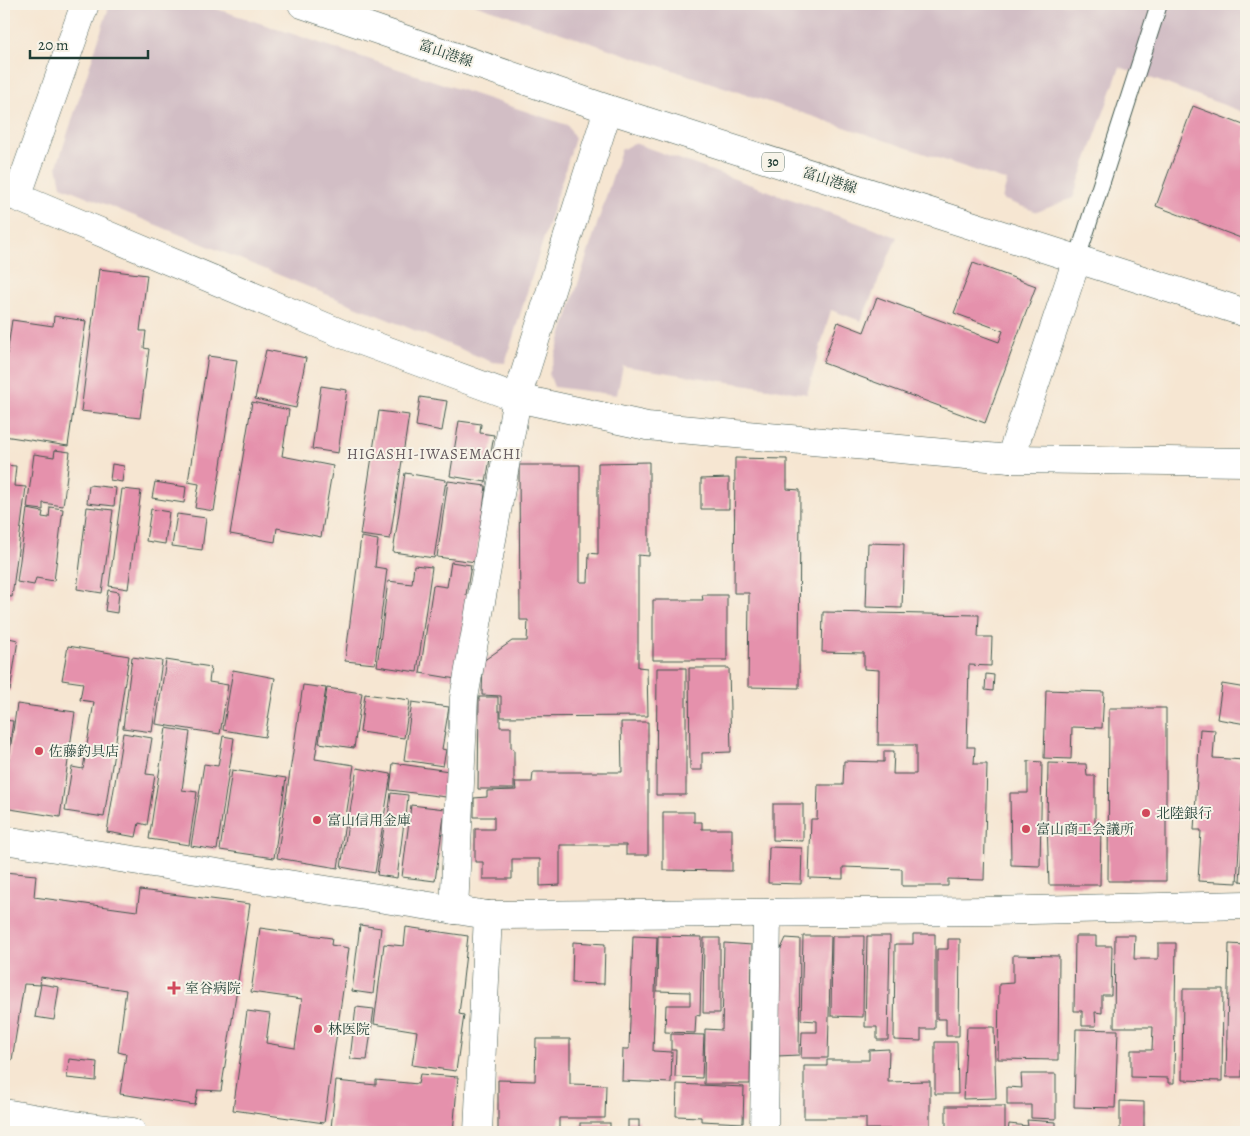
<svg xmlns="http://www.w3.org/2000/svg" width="1250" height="1136" font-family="Alegreya,'Noto Serif JP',serif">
<rect width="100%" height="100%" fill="#f7f3e8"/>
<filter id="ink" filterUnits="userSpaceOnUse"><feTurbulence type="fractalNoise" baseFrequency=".02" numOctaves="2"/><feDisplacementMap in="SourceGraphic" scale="10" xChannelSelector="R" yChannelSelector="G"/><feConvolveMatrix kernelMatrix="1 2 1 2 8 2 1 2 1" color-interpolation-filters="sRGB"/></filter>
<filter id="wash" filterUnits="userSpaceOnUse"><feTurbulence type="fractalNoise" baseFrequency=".0096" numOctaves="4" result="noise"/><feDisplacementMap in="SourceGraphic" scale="20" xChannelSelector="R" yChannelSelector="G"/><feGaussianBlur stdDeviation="1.12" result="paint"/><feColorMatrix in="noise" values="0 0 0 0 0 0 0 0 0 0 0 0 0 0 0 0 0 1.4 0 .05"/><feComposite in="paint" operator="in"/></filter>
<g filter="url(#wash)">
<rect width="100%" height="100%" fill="#f6e6d2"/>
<!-- industrial -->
<g fill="#d2bec5">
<path d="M110,4H202L567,125L575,138L505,363L492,362L61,186L57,166Z"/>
<path d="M474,4H1246V113L1120,67L1073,198L1037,212L1002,199L1007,181Z"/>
<path d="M634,143L897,237L861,321L831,310L807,394L623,366L617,395L554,387L549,374L621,150Z"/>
</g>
<g id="blocks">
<!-- building -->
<g fill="#e591ac">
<path d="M1193,106L1246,126V240L1156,206Z"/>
<path d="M973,263L1036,286L985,423L823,363L838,322L864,332L877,297L999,342L1003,331L954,313Z"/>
<path d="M99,269L147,275L140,331H146L144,348L149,349L140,418L81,411Z"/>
<path d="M54,316L86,321L68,446L4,436V375L12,320L53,326Z"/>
<path d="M266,350L306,358L296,408L255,399Z"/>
<path d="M208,356L237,360L214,511L195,508L199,484L188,482Z"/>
<path d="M321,386L347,390L338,453L312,449Z"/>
<path d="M420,397L447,401L442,431L416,426Z"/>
<path d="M252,402L289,410L282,456L333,466L321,537L277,528L275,542L230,534Z"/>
<path d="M379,411L409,415L390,539L360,535Z"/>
<path d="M459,421L481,424L480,433L494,435L486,482L450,476Z"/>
<path d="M55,450L70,452L63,506L43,503V510L27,508L34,454L54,457Z"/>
<path d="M735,458L787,459V489L800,490L799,688L748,687L749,593H734Z"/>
<path d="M649,462V556L638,555V667L647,668L648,716L501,717V696L482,695L483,661L512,641H527L528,620H520L519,465H580V582H588L589,553L598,554V463Z"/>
<path d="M112,464L124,466L122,482L110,480Z"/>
<path d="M4,465L16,466L14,486L26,487L12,597L4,596Z"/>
<path d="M405,473L446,480L434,558L393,552Z"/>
<path d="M729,478V509H701V479Z"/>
<path d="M448,481L486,486L476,562L437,557Z"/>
<path d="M155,482L186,487L184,503L152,498Z"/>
<path d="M89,485L116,488L114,506L87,503Z"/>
<path d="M122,489L141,491L128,589L109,586Z"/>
<path d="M50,507L63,509L54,581L36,578L34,585L17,582L27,509L43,512L42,517L49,518Z"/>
<path d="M87,507L113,510L102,593L77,589Z"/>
<path d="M151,509L169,512L165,544L146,541Z"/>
<path d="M177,514L206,518L202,550L172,546Z"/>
<path d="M361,537L378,540L375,567L387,569L375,664L345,661Z"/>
<path d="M868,543L904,544L902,608L866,607Z"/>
<path d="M451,562L471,565L466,595L469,596L456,679L420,673L433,585L447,587Z"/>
<path d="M414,565L432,567L417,672L377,666L388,581L412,584Z"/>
<path d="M108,590L119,592L117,613L105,611Z"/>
<path d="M702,595H727V660H653V600H703Z"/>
<path d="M823,612L979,615L978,637H992L991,666L969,665L967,747H975L974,764H987L984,880L948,879V886H902V869L843,867V879L809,878L811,819H817L818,785H843L844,761L884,762V751H894L893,774H916V745H878L879,670L864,669V653L822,652Z"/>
<path d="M4,637L18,640L10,691L4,690Z"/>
<path d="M68,646L129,656L104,817L65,811L72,767L83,769L94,702L80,700L83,683L62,680Z"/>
<path d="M132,657L162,661L152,732L123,728Z"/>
<path d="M166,660L211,667L209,682L228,685L220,734L156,724Z"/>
<path d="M657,668H686V795H656Z"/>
<path d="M689,668H729L731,752L702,753V770H690Z"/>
<path d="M233,670L275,678L265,737L223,730Z"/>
<path d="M986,674L994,675L993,691L985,690Z"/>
<path d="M1222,684L1246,688V724L1217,719Z"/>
<path d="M303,685L326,688L315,759L354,765L338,868L277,858Z"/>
<path d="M327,688L362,693L354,748L319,743Z"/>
<path d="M1046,690L1104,692L1102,728L1072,727L1071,759L1044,758Z"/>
<path d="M365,694L410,700L404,738L360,732Z"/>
<path d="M479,697H498V711H500V727H511V748L514,749V789H478Z"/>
<path d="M412,702L449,707L442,749L446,750L443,766L404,760Z"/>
<path d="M17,704L75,712L60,817L4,808V791Z"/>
<path d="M1109,708H1166V881H1108Z"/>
<path d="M4,720L13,721L5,775H4Z"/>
<path d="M621,722H648V855H626V845H560V885L540,886V859H512V879H483V862H475V829H494V817H474V798L487,797V791L516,790L515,782H532L533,772H622Z"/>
<path d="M166,728L190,732L182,790L197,792L189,845L149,839Z"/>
<path d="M1200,729L1215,730L1213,758L1244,760L1237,883L1198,881L1201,830H1194Z"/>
<path d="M123,733L152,738L146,774L155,775L147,825L139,823L136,837L107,832Z"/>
<path d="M223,736L234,738L217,850L191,846L204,764L218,766Z"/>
<path d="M1028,761L1042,762L1040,866L1011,865L1010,793H1028Z"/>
<path d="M393,763L449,771L446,797L390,790Z"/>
<path d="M1048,763L1086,764L1087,776H1095V824L1101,823L1100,885H1049L1047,822Z"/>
<path d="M357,768L391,774L375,873L341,867Z"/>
<path d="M232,770L286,778L274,858L220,850Z"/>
<path d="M391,793L408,795L406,819L388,817Z"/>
<path d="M1245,800L1246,801V882L1240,881Z"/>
<path d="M773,804H803V841L773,840Z"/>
<path d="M411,805L445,809L435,881L402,877Z"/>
<path d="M663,812H694V822H702V829H732V871L663,870Z"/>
<path d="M385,820L404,822L397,878L377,875Z"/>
<path d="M769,847L802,848L801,884L768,883Z"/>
<path d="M4,872L36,875L34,897L137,911L140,890L250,904L221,1091L198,1090L195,1105L120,1094L126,1054L118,1052L126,990L41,977L40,985L24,984L12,1060L4,1059Z"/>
<path d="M360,925L381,928L373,994L352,991Z"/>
<path d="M406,927L468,936L459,1014L464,1015L456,1071L412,1065L417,1031L374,1024L384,944L404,946Z"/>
<path d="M260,928L332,938L331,945L349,948L324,1123L233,1110L247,1011L270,1014L266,1043L295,1048L302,999L251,992Z"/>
<path d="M913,934H935V1029H921V1041L894,1040L895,944H913Z"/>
<path d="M1115,935H1135L1134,959H1158V943H1176L1174,1083H1168V1078L1131,1077V1050H1152L1153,1027H1114Z"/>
<path d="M633,936L657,937L653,1051L672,1052L671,1083L622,1081L623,1049H629Z"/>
<path d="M658,936L702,937L700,1016L696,1015L695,1033L665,1032L666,1005H690V992L657,991Z"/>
<path d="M803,936H831L828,1058H801L802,1032H817V1021L801,1020Z"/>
<path d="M832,936H864L863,1017L831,1016Z"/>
<path d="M867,936H890L888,1040H877V1027H865Z"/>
<path d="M1075,936H1096V946H1112L1111,995H1102V1013L1095,1012L1096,1026H1082V1011H1074Z"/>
<path d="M704,938H720V1013H703Z"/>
<path d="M786,938L800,939L799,1055L777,1056L779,953Z"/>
<path d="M948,939H960L959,1036H946V1019H937V949H948Z"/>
<path d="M573,942L605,944L604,984L572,983Z"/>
<path d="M724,943L752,945L750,1084H704L705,1029L722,1030Z"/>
<path d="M1229,944L1246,945V1057H1242V1077H1226Z"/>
<path d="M1013,955L1059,956L1058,1060L998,1059L999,984L1013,983Z"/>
<path d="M41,984L59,987L54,1020L35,1017Z"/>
<path d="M1183,989H1223L1222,1081L1182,1080Z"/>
<path d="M356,1007L374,1009L367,1060L350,1059Z"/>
<path d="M967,1027H994L996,1098L963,1099Z"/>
<path d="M1076,1029L1118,1030L1115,1108L1074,1107Z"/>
<path d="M671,1034L704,1035L702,1078L675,1077L676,1050H671Z"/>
<path d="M536,1039H570V1084L606,1085L605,1118H559V1132H498V1080L535,1081Z"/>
<path d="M935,1042H957L958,1094H935Z"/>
<path d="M889,1049L888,1082L930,1081V1129H866V1118H804V1066H827V1060H869V1050Z"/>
<path d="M69,1059L97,1062L96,1081L67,1078Z"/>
<path d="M420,1074L458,1077L453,1132H381L331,1128L336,1081L376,1085V1080L418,1084Z"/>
<path d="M1021,1074H1056V1119L1031,1118V1105H1007V1087L1022,1088Z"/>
<path d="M677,1084L744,1087L743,1123L701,1121V1117L676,1116Z"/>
<path d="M1120,1101L1144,1102V1132H1120Z"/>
<rect x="946" y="1106" width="59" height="26"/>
<rect x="628" y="1120" width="11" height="12"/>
<path d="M1027,1120L1056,1122V1132H1008L1009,1124L1028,1126Z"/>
<rect x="580" y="1123" width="30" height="9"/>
</g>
</g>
</g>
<g filter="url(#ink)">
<use href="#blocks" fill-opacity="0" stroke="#3f564c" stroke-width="1"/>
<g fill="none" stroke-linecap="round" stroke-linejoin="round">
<defs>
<path id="service" d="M1077,259L1159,4"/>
<g id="minor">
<path d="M4,189L17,197L345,335L517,398L647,426L1010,459L1246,462"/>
<path d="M17,197L85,4"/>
<path d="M1010,459L1077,259"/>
<path d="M4,840L488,915L991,911L1246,905"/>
<path d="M454,910L464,698L517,398L608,109"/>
<path d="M4,1113L80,1126L132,1132"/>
<path d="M478,1132L488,915"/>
<path d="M764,1132L767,913"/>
</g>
<path id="primary" d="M302,4L608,109L1246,313"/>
</defs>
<!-- service casing -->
<use href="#service" stroke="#3f564c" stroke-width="18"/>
<!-- minor casing -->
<use href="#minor" stroke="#3f564c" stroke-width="29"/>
<!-- primary casing -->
<use href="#primary" stroke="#3f564c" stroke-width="29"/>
<!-- service -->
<use href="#service" stroke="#fff" stroke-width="16"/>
<!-- minor -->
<use href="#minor" stroke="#fff" stroke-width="28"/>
<!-- primary -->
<use href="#primary" stroke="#fff" stroke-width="28"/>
</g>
</g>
<!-- markers -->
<g fill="#d1495b" stroke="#f7f3e8" stroke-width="2">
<circle cx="39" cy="751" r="5"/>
<circle cx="1146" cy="813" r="5"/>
<circle cx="317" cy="820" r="5"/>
<circle cx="1026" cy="829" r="5"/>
<path d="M171.5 980.5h5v5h5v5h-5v5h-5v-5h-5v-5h5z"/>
<circle cx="318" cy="1029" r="5"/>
</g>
<g text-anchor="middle" stroke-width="4" stroke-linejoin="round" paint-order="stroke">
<!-- shield labels -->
<rect fill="#f7f3e8" stroke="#60746a" stroke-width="1" x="762" y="152.5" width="22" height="19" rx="4"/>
<g font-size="12" font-weight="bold" fill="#1f3d34">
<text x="773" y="166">30</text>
</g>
<!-- street labels -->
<g font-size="14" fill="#1f3d34" stroke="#f7f3e8">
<text transform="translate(446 53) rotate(19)" y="5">富山港線</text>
<text transform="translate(830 180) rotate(18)" y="5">富山港線</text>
</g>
<!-- poi labels -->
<g font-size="14" fill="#1f3d34" stroke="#f7f3e8" text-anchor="start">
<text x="49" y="756">佐藤釣具店</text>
<text x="1156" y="818">北陸銀行</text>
<text x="327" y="825">富山信用金庫</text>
<text x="1036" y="834">富山商工会議所</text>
<text x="185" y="993">室谷病院</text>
<text x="328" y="1034">林医院</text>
</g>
<!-- neighbourhood labels -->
<g font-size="15" letter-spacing="1" fill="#645a5e" stroke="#f7f3e8">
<text x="434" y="459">HIGASHI-IWASEMACHI</text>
</g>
</g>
<!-- margin -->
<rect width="1250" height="1136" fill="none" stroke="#f7f3e8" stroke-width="20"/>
<!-- scale -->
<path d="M30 50v8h118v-8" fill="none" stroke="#1f3d34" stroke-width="2.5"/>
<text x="38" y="50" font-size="15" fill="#1f3d34" stroke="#f7f3e8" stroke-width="4" paint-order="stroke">20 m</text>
</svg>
